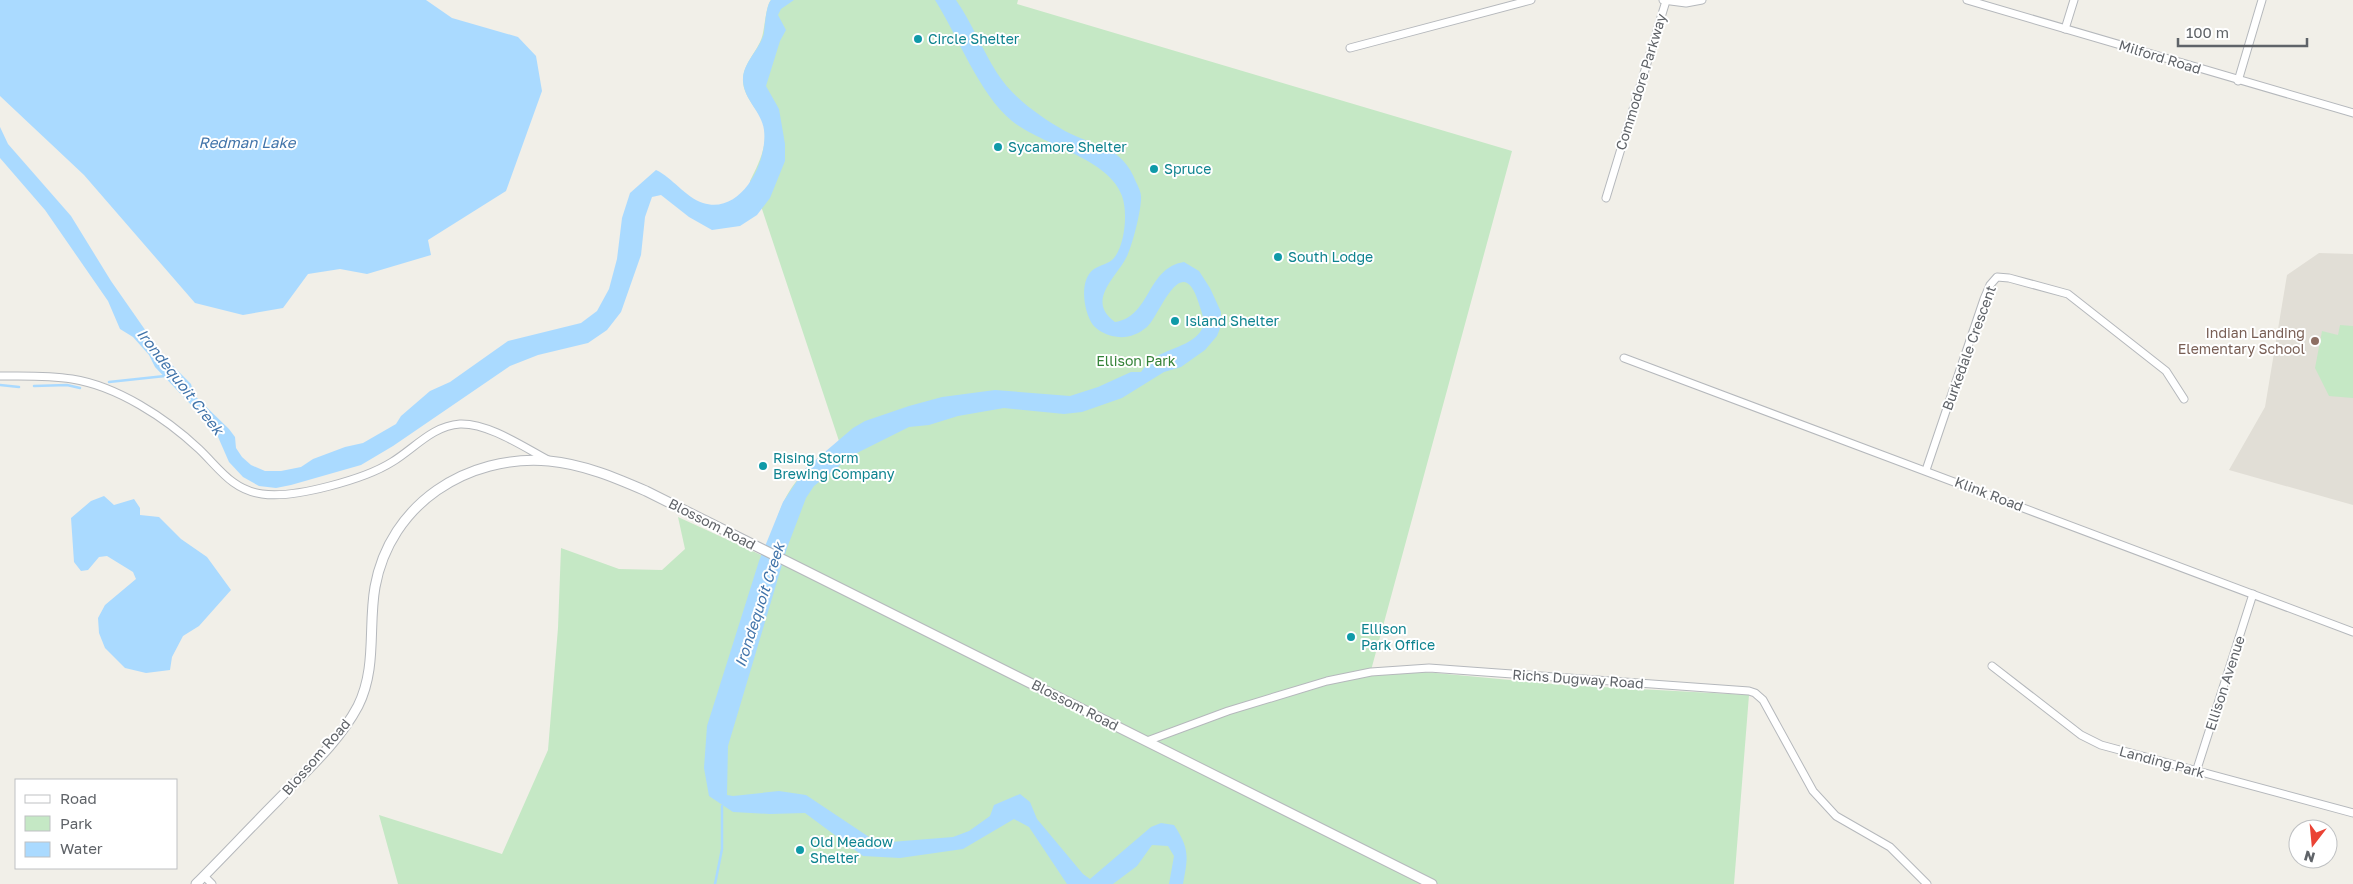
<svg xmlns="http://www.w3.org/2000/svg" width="2353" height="884" font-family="'Golos Text',sans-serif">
<rect width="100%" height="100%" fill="#f1efe8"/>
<!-- education -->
<path fill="#e1ded6" d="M2319,253L2353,254V505L2229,470L2265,407L2287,275Z"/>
<!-- green -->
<g fill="#c5e8c5">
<path d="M771,0H1018L1017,4L1512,151L1370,674L1425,672L1565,685L1749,695L1734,884H398L379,815L502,854L548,750L558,628L561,548L619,569L662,570L685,549L678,517L761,555C772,540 775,519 784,501C798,473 816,462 839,441L762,209L750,181C760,161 772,137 760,116C753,104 744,95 743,82C742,63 760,50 763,33C765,25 766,6 771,0Z"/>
<path d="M2340,325L2353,326V398L2329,396L2315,368L2322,331L2338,335Z"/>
</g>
<!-- water -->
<g fill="#aadaff">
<path d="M0,0H426L452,18L518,37L536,56L542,91L506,191L428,240L431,255L367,274L340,269L308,274L283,308L243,315L195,303L84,175L0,96Z"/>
<path d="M771,0H794L781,9L778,15L786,30L780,41L766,86L779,109L785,144V161L770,198L757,215L740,226L712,230L689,217L661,195L652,197L645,217L641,255L621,312L607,330L588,343L538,355L510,366L393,446L361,465L291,485L276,488L259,486L243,477L229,462L215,430L155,367L149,355L133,337L120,329L108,301L45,210L0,158V127L8,144L71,216L111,281L164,357L191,384L194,395L229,429L235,437L236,448L242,457L251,465L265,471H281L301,467L313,459L345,447L363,443L396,424L401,416L430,391L450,382L508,341L581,323L597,311L609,289L617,259L622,218L630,193L656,170C673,178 685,197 703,203C741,215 768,162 764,130C762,112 744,100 743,81C742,63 760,50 764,33C765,25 766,6 771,0Z"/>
<path d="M935,0H956C972,23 982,49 997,73C1013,98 1040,117 1065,131C1095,147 1122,145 1136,182C1138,186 1141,192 1141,196C1142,208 1132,248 1126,258C1115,279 1086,301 1115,322C1151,317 1146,268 1184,262L1199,271L1210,288L1221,312V326L1217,336L1205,350L1181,367L1164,372L1122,398L1082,412L1064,414L1004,408L958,416L929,425L909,427L853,455L814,486L806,498L787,548L728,746L727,795L733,796L779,791L806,795L878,843L953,837L969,831L990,816L994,805L1020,794L1030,802L1037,819L1083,874L1090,879L1151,827L1161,823L1174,825C1190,849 1188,857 1183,884H1169L1174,856L1168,846L1152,845L1137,866L1113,884H1067L1029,827L1014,819L963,849L900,858L863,856L805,813L770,814L733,812L709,796L704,768L707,726L759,561L783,502L805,469L853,428L865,421L909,406L942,397L995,390L1070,396L1098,387L1131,372H1141C1144,368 1147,363 1151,360C1165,349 1193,346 1202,329C1206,321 1201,311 1199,304C1182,248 1160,315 1147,327C1136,336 1125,339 1112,336C1105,334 1097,330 1093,325C1083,311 1079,279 1094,269C1100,265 1109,264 1114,258C1125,245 1128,212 1122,196C1109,158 1041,145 1012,121C979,94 958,36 935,0Z"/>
<path d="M104,496L114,505L134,499L140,508V515L159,517L181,539L207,557L231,590L199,626L183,636L172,657L170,670L146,673L125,668L105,648L99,633L98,618L105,605L136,579L133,572L107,556L99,557L88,570L81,571L74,562L71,518L91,501Z"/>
</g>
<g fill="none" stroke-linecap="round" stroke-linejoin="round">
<!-- stream -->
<g stroke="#aadaff" stroke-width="2.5">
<path d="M109,382L165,376"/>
<path d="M0,385L19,387"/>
<path d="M34,386L67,385L80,388"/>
<path d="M715,884L722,849V806"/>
</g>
<defs>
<g id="minor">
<path d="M1663,0L1686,3L1702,0"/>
<path d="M1967,0L2353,113"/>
<path d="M2065,29L2074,0"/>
<path d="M1350,48L1531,0"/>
<path d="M2238,81L2262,0"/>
<path d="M1606,198L1666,1"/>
<path d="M1624,358L2353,632"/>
<path d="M0,376C24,376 48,375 72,379C117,386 166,418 199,449C219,468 232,490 262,494C294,499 365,479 392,462C415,448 432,426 460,424C489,423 525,448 550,461"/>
<path d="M1926,470L1984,299L1990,285L1997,277L2009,278L2068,294L2166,371L2184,399"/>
<path d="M1992,666L2081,735L2101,745L2353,813"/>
<path d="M1147,741L1228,711L1327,681L1371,672L1429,668L1749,691L1755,693L1763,700L1813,791L1836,816L1890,847L1927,884"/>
<path d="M2196,772L2253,594"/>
<path d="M204,876L212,884"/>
</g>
<path id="tertiary" d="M196,884C224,856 250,828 278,800C306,771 339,742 358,706C377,668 368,627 375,587C390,504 467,454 549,461C583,464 616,478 646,491L1432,884"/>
</defs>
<!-- minor casing -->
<use href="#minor" stroke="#b5b8bc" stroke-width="9"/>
<!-- tertiary casing -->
<use href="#tertiary" stroke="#b5b8bc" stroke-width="11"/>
<!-- minor -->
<use href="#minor" stroke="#fff" stroke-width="7"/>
<!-- tertiary -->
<use href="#tertiary" stroke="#fff" stroke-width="9"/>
</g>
<!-- markers -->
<g fill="#0f9aa8" stroke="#fff" stroke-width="2">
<circle cx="918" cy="39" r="5"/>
<circle cx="998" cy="147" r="5"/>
<circle cx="1154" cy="169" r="5"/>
<circle cx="1278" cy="257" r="5"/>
<circle cx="1175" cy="321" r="5"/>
<circle cx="763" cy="466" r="5"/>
<circle cx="1351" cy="637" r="5"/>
<circle cx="800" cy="850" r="5"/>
</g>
<circle fill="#8d6e63" stroke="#fff" stroke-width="2" cx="2315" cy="341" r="5"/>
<g text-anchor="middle" stroke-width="4" stroke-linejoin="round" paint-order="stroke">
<!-- culture labels -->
<g font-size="14" fill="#0d838f" stroke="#fff" text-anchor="start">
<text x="928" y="44">Circle Shelter</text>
<text x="1008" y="152">Sycamore Shelter</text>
<text x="1164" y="174">Spruce</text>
<text x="1288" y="262">South Lodge</text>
<text x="1185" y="326">Island Shelter</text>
<text x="773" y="463">Rising Storm<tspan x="773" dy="16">Brewing Company</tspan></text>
<text x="1361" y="634">Ellison<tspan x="1361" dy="16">Park Office</tspan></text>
<text x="810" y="847">Old Meadow<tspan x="810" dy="16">Shelter</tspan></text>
</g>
<!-- street labels -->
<g font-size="14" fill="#5f6368" stroke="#fff">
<text transform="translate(2160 57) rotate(17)" y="5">Milford Road</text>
<text transform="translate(1641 82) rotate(-73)" y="5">Commodore Parkway</text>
<text transform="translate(1969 348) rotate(-70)" y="5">Burkedale Crescent</text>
<text transform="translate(1989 494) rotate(21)" y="5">Klink Road</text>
<text transform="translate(712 524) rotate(27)" y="5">Blossom Road</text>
<text transform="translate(1578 679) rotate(4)" y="5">Richs Dugway Road</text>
<text transform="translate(2225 683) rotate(-72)" y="5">Ellison Avenue</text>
<text transform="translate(1075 705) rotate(27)" y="5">Blossom Road</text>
<text transform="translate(316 757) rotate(-49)" y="5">Blossom Road</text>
<text transform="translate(2162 762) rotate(15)" y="5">Landing Park</text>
</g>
<!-- education labels -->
<g font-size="14" fill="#785e54" stroke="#fff" text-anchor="end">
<text x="2305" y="338">Indian Landing<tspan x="2305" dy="16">Elementary School</tspan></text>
</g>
<!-- park labels -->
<g font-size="14" fill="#348238" stroke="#fff">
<text x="1136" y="366">Ellison Park</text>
</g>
<!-- water labels -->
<g font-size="15" font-style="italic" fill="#4174aa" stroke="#fff">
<text x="247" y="148">Redman Lake</text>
<text transform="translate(180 382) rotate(52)" y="5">Irondequoit Creek</text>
<text transform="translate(760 605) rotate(-72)" y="5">Irondequoit Creek</text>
</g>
</g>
<!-- legend -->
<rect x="15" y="779" width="162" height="90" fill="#ffffff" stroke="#bfc1c3"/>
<rect x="25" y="795" width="25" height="8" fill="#ffffff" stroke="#bfc1c3"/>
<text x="60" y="804" font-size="15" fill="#5f6368">Road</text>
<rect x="25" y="816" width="25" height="15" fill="#c5e8c5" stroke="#bfc1c3"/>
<text x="60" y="829" font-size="15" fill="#5f6368">Park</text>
<rect x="25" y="842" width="25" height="15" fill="#aadaff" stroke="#bfc1c3"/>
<text x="60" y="854" font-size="15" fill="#5f6368">Water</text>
<!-- north arrow -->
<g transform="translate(2313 844) rotate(196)"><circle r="24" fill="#ffffff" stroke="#bfc1c3"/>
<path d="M0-4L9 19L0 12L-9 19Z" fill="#ea4335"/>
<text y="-8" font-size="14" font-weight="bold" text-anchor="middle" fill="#5f6368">N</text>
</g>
<!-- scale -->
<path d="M2178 38v8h129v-8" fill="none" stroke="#5f6368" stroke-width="2.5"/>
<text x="2186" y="38" font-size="15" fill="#5f6368" stroke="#ffffff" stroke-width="4" paint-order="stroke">100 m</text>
</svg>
